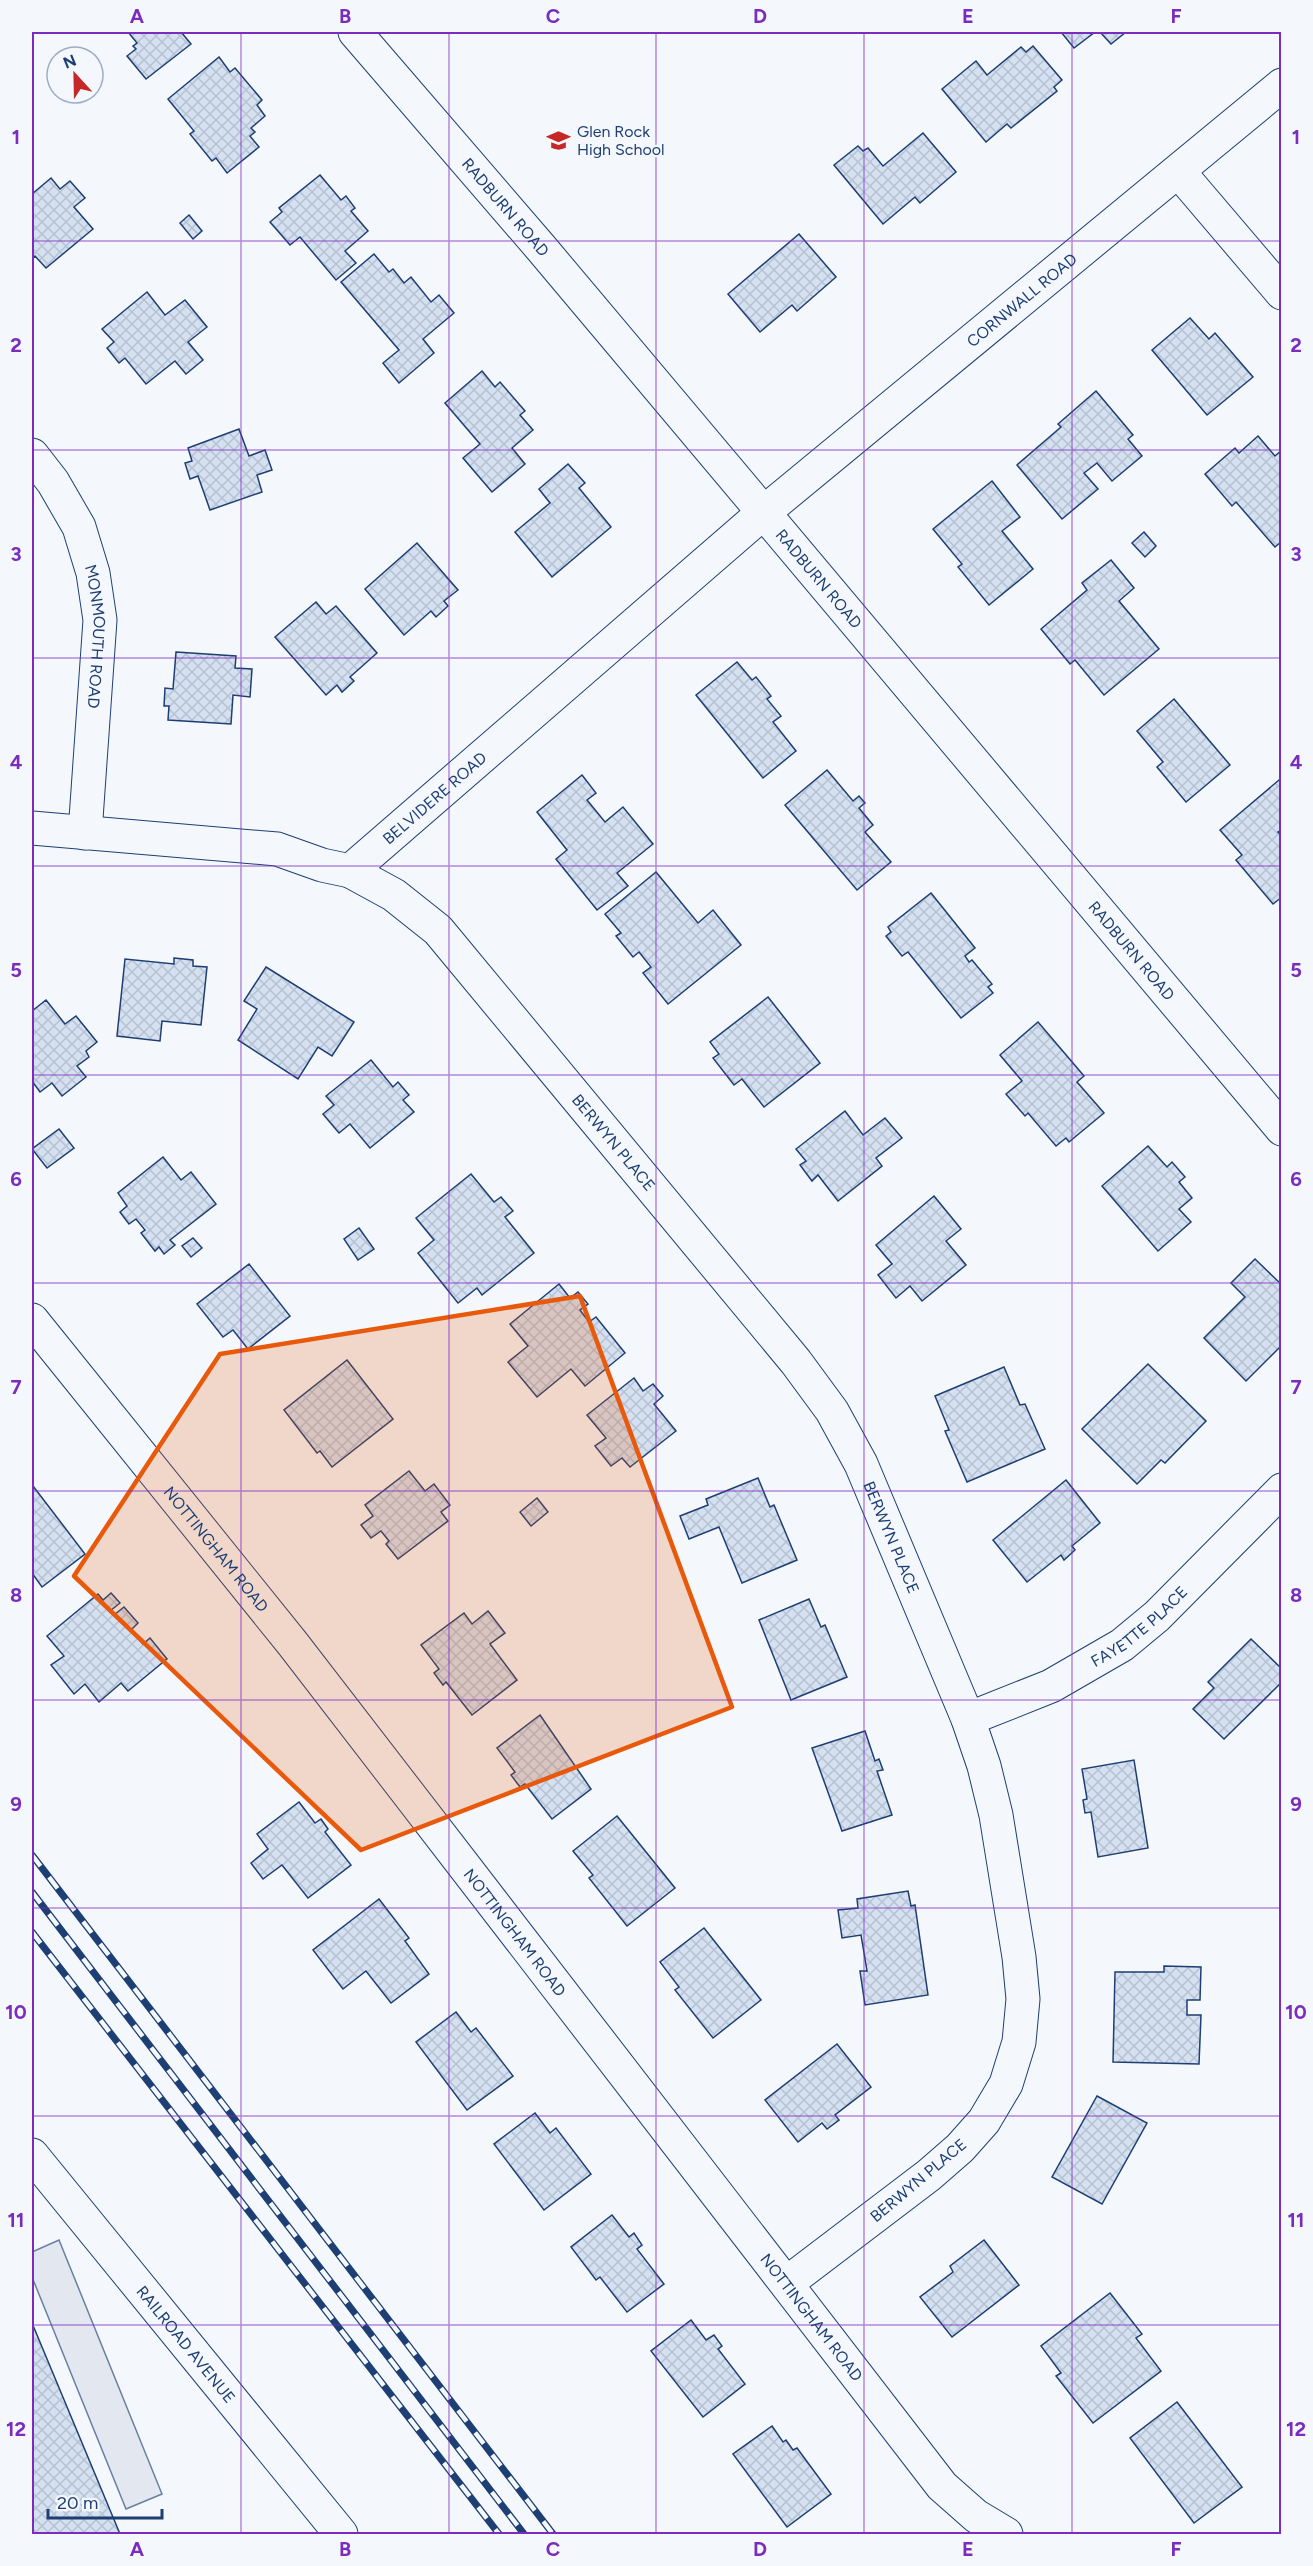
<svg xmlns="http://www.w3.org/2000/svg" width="1313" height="2566" font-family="Figtree,sans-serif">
<defs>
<pattern id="building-cross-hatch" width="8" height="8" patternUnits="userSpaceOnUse" patternTransform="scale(1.5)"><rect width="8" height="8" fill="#d5e0f0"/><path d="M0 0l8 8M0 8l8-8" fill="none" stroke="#b6c1d1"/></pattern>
</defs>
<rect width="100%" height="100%" fill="#f4f7fb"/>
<!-- parking -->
<path fill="#e3e8f0" stroke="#687fa3" stroke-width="1.5" d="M59,2240L162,2494L126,2509L32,2277V2252Z"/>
<!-- building -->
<g fill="url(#building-cross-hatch)" stroke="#1d3f73" stroke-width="1.5">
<path d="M128,32H181L191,44L146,79L127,56L136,49L133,46L137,43Z"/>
<path d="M1061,32H1095L1074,48Z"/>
<path d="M1100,32H1126L1111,44Z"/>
<path d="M1033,46L1062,80L1054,87L1057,91L1011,128L1007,124L986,142L942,89L976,61L987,75L1021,47L1026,52Z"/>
<path d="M219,57L230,72L235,68L262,100L257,105L265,116L251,128L255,132L250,136L259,147L227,173L216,158L212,161L190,134L194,131L168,99Z"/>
<path d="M923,133L956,172L920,203L915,197L883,224L834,165L858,146L863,151L868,148L883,166Z"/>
<path d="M320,175L341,200L346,196L355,208L351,211L368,231L345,251L356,263L336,280L300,237L290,245L270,222L282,212L279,208Z"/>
<path d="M51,178L60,189L70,181L85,198L74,207L93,229L46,268L35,256L32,259V194Z"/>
<path d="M189,215L202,231L193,239L180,223Z"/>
<path d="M799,234L836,277L797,311L792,305L760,332L728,294Z"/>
<path d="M374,254L389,272L393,269L404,283L411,277L431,302L439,295L454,313L423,339L434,353L399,383L383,363L399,350L341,282Z"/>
<path d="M147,292L165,315L185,300L207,327L188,342L203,360L186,374L175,361L146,384L125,358L119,363L107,348L114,342L102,329Z"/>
<path d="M1190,318L1209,339L1215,333L1253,377L1207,415L1152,350Z"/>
<path d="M482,371L495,387L500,382L525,411L520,415L533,430L512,448L525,464L492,492L463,458L480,444L445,403Z"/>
<path d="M1096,391L1133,435L1128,439L1142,456L1112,481L1097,463L1084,473L1098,489L1062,519L1017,465L1061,427L1058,424Z"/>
<path d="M239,429L249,456L265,450L272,470L257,475L262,492L210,510L198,476L190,479L185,463L192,461L188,448Z"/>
<path d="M1258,436L1275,456L1282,450V541L1275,547L1236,502L1232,506L1205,474L1235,448L1239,453Z"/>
<path d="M568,464L585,483L579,488L611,527L552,577L515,532L550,503L539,489Z"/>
<path d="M992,481L1020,517L1002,531L1033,569L989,605L958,567L962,564L933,529Z"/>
<path d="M1144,532L1156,546L1145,557L1132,543Z"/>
<path d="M417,543L458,590L444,601L448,606L436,617L431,611L404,635L365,589Z"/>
<path d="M1111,560L1134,588L1119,601L1159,649L1104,695L1075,660L1070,664L1041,629L1087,590L1082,583Z"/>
<path d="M316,602L326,614L336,606L377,653L350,677L354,681L342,692L337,685L326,695L275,637Z"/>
<path d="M176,652L236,656L235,668L252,669L250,697L233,695L231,724L168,720L169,706H164L165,688L173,689Z"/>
<path d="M737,662L752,680L756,677L771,696L767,699L781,716L773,722L796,751L763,778L696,695Z"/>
<path d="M1174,699L1230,765L1186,802L1157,767L1163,762L1137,731Z"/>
<path d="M827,770L853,801L859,796L865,803L859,808L873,825L865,832L891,862L857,890L785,805Z"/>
<path d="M582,775L596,793L587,800L605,822L623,807L653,844L617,873L628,886L597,910L556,859L567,850L537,812Z"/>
<path d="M1279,780L1282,784V829L1278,832L1282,836V897L1273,904L1236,860L1242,855L1220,830Z"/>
<path d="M656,872L698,923L713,910L741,945L668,1004L643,973L651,967L639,952L633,957L616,936L621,933L605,914Z"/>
<path d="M931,893L975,948L965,956L969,962L972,960L992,984L988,987L993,993L961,1018L908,952L902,956L886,936L891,932L888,927Z"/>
<path d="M174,958L193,960V966L207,967L201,1025L162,1021L160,1041L117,1036L125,959L174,964Z"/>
<path d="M266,967L354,1022L332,1056L318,1047L298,1079L238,1040L257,1009L244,1001Z"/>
<path d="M768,997L820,1063L764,1107L742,1079L734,1085L713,1058L719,1054L710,1042Z"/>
<path d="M46,1000L65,1024L76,1016L97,1042L86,1051L89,1057L77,1066L86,1077L62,1096L52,1083L40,1092L32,1081V1011Z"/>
<path d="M1038,1022L1084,1076L1077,1082L1104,1113L1069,1142L1066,1138L1056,1146L1028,1113L1025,1116L1006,1094L1022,1081L1000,1055Z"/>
<path d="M371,1060L393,1087L398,1082L409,1095L403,1100L414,1112L370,1148L350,1124L339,1133L323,1114L334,1105L326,1096Z"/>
<path d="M845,1111L863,1135L885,1118L902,1138L876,1158L882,1166L838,1201L818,1175L812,1181L800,1165L806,1161L796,1149Z"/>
<path d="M59,1129L74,1148L47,1168L32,1149Z"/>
<path d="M1148,1146L1167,1167L1172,1162L1185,1177L1179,1182L1192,1198L1179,1209L1191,1222L1158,1251L1102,1186Z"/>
<path d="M163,1157L181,1180L191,1172L216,1204L170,1240L175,1245L164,1254L159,1247L155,1251L141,1233L145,1230L136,1219L129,1224L120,1212L127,1206L118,1193Z"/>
<path d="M471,1174L494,1202L501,1197L513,1211L505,1217L534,1253L482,1295L477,1288L458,1303L418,1253L434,1240L416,1218Z"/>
<path d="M934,1196L961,1229L946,1241L966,1265L922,1301L910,1286L896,1298L878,1275L892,1264L876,1245Z"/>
<path d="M359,1228L374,1249L358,1260L344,1239Z"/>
<path d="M193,1238L202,1248L191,1257L182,1246Z"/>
<path d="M1255,1259L1282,1285V1345L1246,1381L1204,1338L1245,1297L1231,1283Z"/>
<path d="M249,1264L290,1316L248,1349L233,1330L223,1337L197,1304Z"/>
<path d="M559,1284L570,1298L578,1292L588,1304L580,1310L589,1322L596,1317L625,1353L585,1386L571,1369L537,1397L508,1362L528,1346L510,1324Z"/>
<path d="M347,1360L393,1419L332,1467L320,1451L317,1453L284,1410Z"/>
<path d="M1148,1364L1206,1421L1165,1463L1161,1460L1137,1484L1082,1429Z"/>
<path d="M1004,1367L1020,1405L1025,1404L1045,1449L967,1482L945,1431L949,1430L935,1396Z"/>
<path d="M634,1378L643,1391L653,1384L663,1396L654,1404L676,1431L630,1467L622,1458L611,1466L595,1446L606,1438L587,1415Z"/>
<path d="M409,1471L425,1491L434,1484L450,1505L441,1512L448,1521L398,1559L386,1544L389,1541L381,1531L371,1538L361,1525L373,1516L365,1505Z"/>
<path d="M758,1478L770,1507L774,1505L797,1560L742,1583L719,1527L689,1539L680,1516L708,1505L706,1499Z"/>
<path d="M1066,1480L1100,1523L1072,1546L1075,1550L1064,1560L1061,1555L1027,1582L993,1540Z"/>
<path d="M33,1486L85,1554L42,1587L32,1573Z"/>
<path d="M537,1498L548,1512L531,1526L520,1512Z"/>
<path d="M111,1593L120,1603L110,1611L114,1615L124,1607L138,1623L131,1630L143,1644L150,1638L167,1659L128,1691L121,1683L99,1702L85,1684L74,1694L51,1665L64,1656L47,1636L98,1594L103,1600Z"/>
<path d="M809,1599L821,1627L825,1625L847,1677L791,1700L759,1620Z"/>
<path d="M488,1611L505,1633L490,1644L517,1680L472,1715L446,1682L443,1685L434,1673L439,1669L421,1645L464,1613L472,1624Z"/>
<path d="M1251,1639L1282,1669V1682L1224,1739L1193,1709L1214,1688L1208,1682Z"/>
<path d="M540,1715L591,1789L552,1819L525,1784L520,1787L511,1775L515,1772L497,1748Z"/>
<path d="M865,1731L875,1761L879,1759L883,1770L877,1771L892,1815L842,1831L812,1748Z"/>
<path d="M1134,1760L1148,1848L1098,1857L1091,1812L1085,1813L1083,1800L1087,1799L1082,1769Z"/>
<path d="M299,1802L315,1823L321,1819L328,1829L325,1832L351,1865L308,1898L282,1865L263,1879L251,1863L268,1849L257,1834Z"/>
<path d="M617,1816L675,1888L627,1926L589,1878L593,1875L573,1851Z"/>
<path d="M908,1891L911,1906L915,1905L928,1995L865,2005L860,1971H867L861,1935L842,1938L838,1910L858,1908L857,1899Z"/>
<path d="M379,1899L409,1938L405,1941L429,1974L391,2003L366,1971L343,1989L313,1950Z"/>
<path d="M704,1928L761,2000L713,2038L675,1990L679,1987L660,1962Z"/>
<path d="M1164,1966L1201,1967L1200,2000H1187V2015H1201L1199,2064L1113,2062L1115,1972H1164Z"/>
<path d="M456,2012L471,2032L476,2028L513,2076L467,2110L416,2042Z"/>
<path d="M837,2044L871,2087L835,2115L839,2120L827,2129L822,2123L798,2142L765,2100Z"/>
<path d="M1097,2096L1147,2123L1102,2204L1052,2177Z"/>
<path d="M535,2113L550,2133L556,2128L591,2174L544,2210L494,2144Z"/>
<path d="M612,2215L629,2237L634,2233L642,2245L637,2249L664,2284L627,2312L600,2277L596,2280L571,2247Z"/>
<path d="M984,2240L1019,2285L952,2337L920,2297L953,2272L950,2266Z"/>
<path d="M1110,2293L1142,2334L1136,2338L1161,2371L1093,2423L1056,2376L1061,2373L1041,2346Z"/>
<path d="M691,2320L706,2340L714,2335L722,2346L718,2349L745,2384L703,2417L651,2351Z"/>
<path d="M32,2323L120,2534H32Z"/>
<path d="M1177,2402L1242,2487L1194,2523L1130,2438Z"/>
<path d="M772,2426L783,2442L786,2440L793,2450L797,2448L831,2494L787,2527L733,2454Z"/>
</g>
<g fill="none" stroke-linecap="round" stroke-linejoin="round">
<defs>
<g id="minor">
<path id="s1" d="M355,32L542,249L1282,1129"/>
<path d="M1179,172L1282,293"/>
<path id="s2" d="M32,455L53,482L79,527L93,573L100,620L85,833"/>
<path id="s3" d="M32,828L277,849L322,865L350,871L763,513L1282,85"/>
<path id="s4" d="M350,871L394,895L438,930L796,1362L832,1411L861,1464L968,1719L984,1766L996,1815L1019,1957L1023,1999L1019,2042L1006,2084L984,2121L960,2148L929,2175L787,2283"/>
<path id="s5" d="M32,1320L293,1644L942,2486L976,2516L1006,2534"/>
<path id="s6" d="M968,1719L1051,1686L1122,1645L1157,1616L1282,1490"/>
<path id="s7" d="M32,2155L341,2534"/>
</g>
</defs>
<!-- minor casing -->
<use href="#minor" stroke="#1d3f73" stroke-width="35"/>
<!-- minor -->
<use href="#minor" stroke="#f4f7fb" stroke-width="33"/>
<defs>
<g id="rail">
<path d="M32,1855L553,2534"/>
<path d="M32,1892L524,2534"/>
<path d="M32,1932L499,2534"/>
</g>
</defs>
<!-- rail casing -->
<use href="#rail" stroke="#1d3f73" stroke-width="7"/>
<!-- rail -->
<use href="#rail" stroke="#f4f7fb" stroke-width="4.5" stroke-dasharray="14" stroke-linecap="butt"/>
</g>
<!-- marked area -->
<path fill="#e8590c" fill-opacity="0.2" stroke="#e8590c" stroke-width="4.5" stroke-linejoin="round" d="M580,1296L732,1707L361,1850L74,1576L220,1354Z"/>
<!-- grid -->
<path fill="none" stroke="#7b2cbf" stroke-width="1.5" stroke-opacity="0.55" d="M241,32V2534M449,32V2534M656,32V2534M864,32V2534M1072,32V2534M32,241H1282M32,450H1282M32,658H1282M32,866H1282M32,1075H1282M32,1283H1282M32,1491H1282M32,1700H1282M32,1908H1282M32,2116H1282M32,2325H1282"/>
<!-- icons -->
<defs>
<symbol id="school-bare" viewBox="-9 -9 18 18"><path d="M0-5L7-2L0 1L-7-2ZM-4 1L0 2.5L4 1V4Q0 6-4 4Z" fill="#c62828" stroke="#f4f7fb" stroke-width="2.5" paint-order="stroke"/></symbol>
</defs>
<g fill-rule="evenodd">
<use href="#school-bare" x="542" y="124" width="33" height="33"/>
</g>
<g text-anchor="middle" stroke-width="4.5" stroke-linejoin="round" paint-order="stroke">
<!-- poi labels -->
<g font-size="16" fill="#1d3f73" stroke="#f4f7fb" text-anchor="start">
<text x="577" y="137">Glen Rock<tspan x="577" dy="18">High School</tspan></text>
</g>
<!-- street labels -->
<g font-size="16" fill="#1d3f73" stroke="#f4f7fb">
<text dy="6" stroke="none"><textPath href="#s1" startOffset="231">RADBURN ROAD</textPath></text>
<text dy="6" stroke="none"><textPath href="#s3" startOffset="1204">CORNWALL ROAD</textPath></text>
<text dy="6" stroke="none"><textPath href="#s1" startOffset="717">RADBURN ROAD</textPath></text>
<text dy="6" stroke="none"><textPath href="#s2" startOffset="198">MONMOUTH ROAD</textPath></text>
<text dy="6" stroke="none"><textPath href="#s3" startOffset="434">BELVIDERE ROAD</textPath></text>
<text dy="6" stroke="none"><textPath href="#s1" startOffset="1203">RADBURN ROAD</textPath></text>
<text dy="6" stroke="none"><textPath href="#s4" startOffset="382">BERWYN PLACE</textPath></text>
<text dy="6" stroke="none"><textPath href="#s4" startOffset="868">BERWYN PLACE</textPath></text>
<text dy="6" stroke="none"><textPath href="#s5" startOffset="294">NOTTINGHAM ROAD</textPath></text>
<text dy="6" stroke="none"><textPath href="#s6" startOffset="196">FAYETTE PLACE</textPath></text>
<text dy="6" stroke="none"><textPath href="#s5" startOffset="780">NOTTINGHAM ROAD</textPath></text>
<text transform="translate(918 2180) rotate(-40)" y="6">BERWYN PLACE</text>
<text dy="6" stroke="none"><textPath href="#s5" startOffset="1266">NOTTINGHAM ROAD</textPath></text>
<text dy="6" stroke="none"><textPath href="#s7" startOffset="244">RAILROAD AVENUE</textPath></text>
</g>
</g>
<!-- border -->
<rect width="1313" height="2566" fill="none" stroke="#f4f7fb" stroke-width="66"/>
<!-- north arrow -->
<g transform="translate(75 75) rotate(338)"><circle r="28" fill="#f4f7fb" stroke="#9eadc5" stroke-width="1.5"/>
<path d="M0-4.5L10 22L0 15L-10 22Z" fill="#c62828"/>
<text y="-9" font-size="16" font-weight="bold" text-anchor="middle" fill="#1d3f73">N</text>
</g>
<!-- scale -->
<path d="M48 2509v9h114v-9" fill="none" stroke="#1d3f73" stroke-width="3"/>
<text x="57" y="2509" font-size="18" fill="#1d3f73" stroke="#f4f7fb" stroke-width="4.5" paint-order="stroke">20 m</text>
<rect x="33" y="33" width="1247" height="2500" fill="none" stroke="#7b2cbf" stroke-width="2"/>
<g font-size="20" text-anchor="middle" font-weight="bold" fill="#7b2cbf">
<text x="137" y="23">A</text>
<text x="345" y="23">B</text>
<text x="553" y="23">C</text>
<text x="760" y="23">D</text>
<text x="968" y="23">E</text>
<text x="1176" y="23">F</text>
<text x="16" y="144">1</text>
<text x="1296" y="144">1</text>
<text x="16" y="352">2</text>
<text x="1296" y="352">2</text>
<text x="16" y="561">3</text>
<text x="1296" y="561">3</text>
<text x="16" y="769">4</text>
<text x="1296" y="769">4</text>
<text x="16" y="977">5</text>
<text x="1296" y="977">5</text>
<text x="16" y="1186">6</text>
<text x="1296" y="1186">6</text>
<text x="16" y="1394">7</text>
<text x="1296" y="1394">7</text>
<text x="16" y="1602">8</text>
<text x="1296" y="1602">8</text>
<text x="16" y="1811">9</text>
<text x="1296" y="1811">9</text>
<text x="16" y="2019">10</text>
<text x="1296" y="2019">10</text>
<text x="16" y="2227">11</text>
<text x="1296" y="2227">11</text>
<text x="16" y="2436">12</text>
<text x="1296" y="2436">12</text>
<text x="137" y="2556">A</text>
<text x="345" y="2556">B</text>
<text x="553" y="2556">C</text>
<text x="760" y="2556">D</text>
<text x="968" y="2556">E</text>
<text x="1176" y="2556">F</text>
</g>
</svg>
